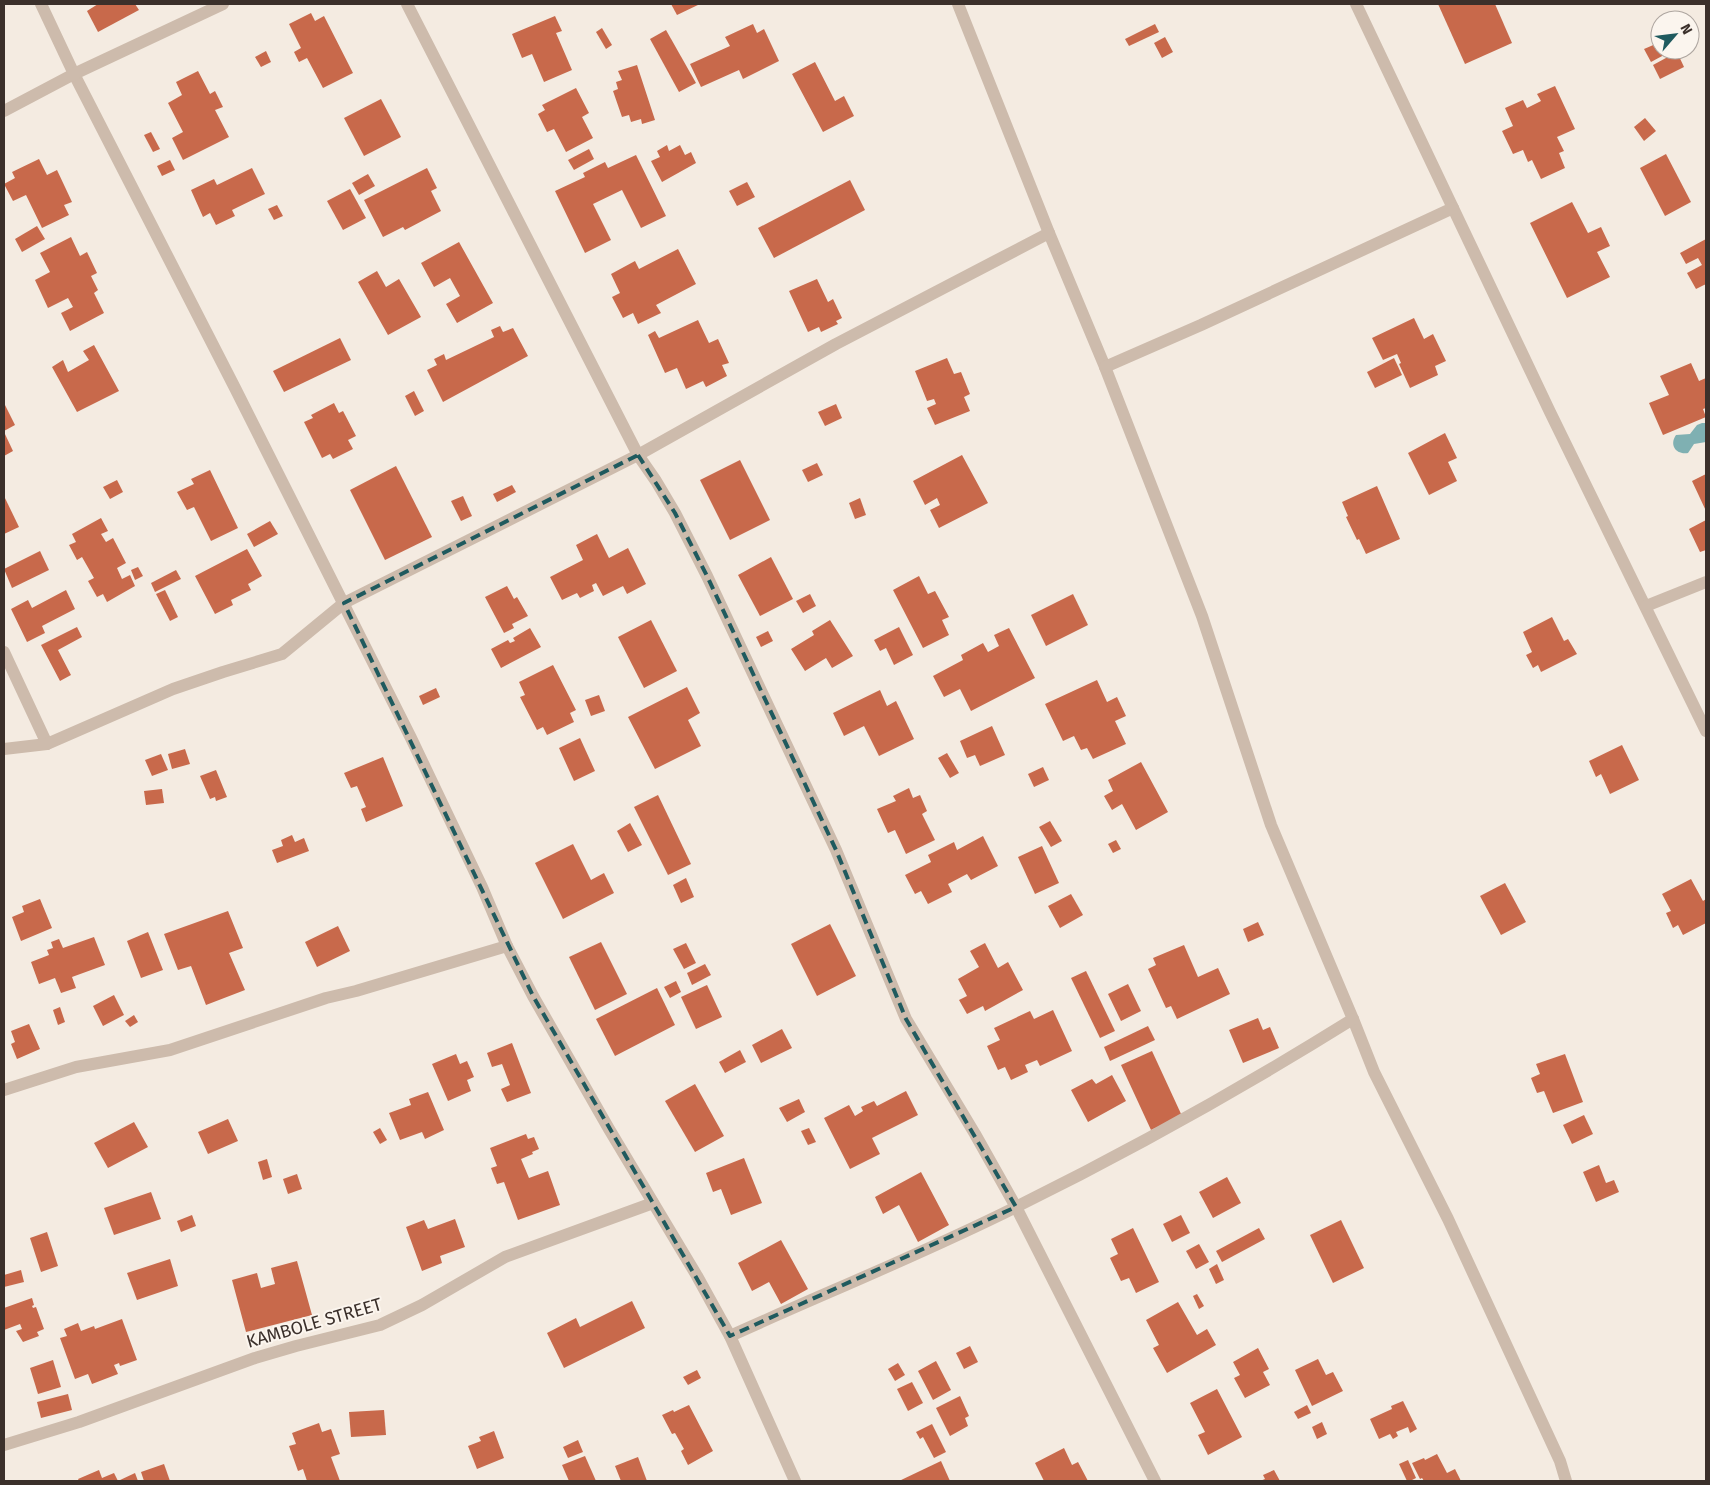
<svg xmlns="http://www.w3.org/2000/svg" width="1710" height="1485" font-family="'Fira Sans',sans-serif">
<rect width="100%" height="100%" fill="#f4ebe1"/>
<!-- water -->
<path fill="#7fb0b2" d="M1702,423H1706V442L1694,444L1688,453C1676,455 1669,445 1676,435L1690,434L1697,425Z"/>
<!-- building -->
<g fill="#c8694b">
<path d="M98,4H135L139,10L98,32L87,11Z"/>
<path d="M671,4H700L677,15Z"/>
<path d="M1438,4H1495L1512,43L1465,64Z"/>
<path d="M311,13L315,21L324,16L353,73L323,88L307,58L299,62L294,52L301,48L289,24Z"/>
<path d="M555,16L562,31L556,33L572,70L544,82L532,54L522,58L512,34Z"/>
<path d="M753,24L757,33L764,29L779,61L743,79L739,70L701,87L690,64L730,46L725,37Z"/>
<path d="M1155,24L1159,32L1129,46L1125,39Z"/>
<path d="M602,28L612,45L606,49L596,32Z"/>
<path d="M666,30L696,83L679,92L650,39Z"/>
<path d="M1165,37L1173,52L1162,58L1154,43Z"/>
<path d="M1658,43L1664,55L1651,62L1644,49Z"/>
<path d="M266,51L271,62L261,67L255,57Z"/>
<path d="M1677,52L1684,67L1660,79L1653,65Z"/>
<path d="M815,62L835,101L844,96L854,116L823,132L792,74Z"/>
<path d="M637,65L655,120L642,124L641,119L631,122L629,115L622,117L613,91L618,89L616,82L622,80L618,71Z"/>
<path d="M198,71L210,94L215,91L223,107L215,110L229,137L183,160L172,138L183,132L168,103L182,95L176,82Z"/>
<path d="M1555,86L1575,129L1557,137L1564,151L1559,153L1565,168L1541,179L1532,160L1528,162L1523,150L1513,154L1502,131L1513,126L1505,108L1523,100L1527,108L1541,101L1537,94Z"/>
<path d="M576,88L589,113L582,117L593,138L566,152L554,129L547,132L538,114L545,110L542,105Z"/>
<path d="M381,99L401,137L364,156L344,118Z"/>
<path d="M1645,118L1656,131L1644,141L1634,127Z"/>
<path d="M151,132L160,149L153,152L144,135Z"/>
<path d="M667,145L669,151L680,145L685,155L691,152L696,163L662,182L651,161L660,157L657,151Z"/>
<path d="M589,149L594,159L574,170L568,160Z"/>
<path d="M1666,154L1691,202L1665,216L1640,168Z"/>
<path d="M636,155L666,216L641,228L622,190L593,204L611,240L585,253L555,191L585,177L583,173L605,162L608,168Z"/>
<path d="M39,159L47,175L57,170L72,202L64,205L69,215L42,228L26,195L13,201L4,184L15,178L12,172Z"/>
<path d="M170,160L175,170L162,176L157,166Z"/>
<path d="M252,168L265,194L232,210L235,216L216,225L210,213L203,217L191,190L214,179L217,185Z"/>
<path d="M427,168L437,188L431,191L441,211L405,230L403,227L383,237L364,200Z"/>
<path d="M368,174L375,186L359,195L352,183Z"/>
<path d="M850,180L865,210L774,258L758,228Z"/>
<path d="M747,182L755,197L737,206L729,191Z"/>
<path d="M350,189L366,218L343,230L327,201Z"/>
<path d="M1572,202L1588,233L1601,227L1610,246L1597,252L1610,277L1567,298L1530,223Z"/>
<path d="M277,205L283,216L274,220L268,209Z"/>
<path d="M37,226L45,239L22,252L15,239Z"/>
<path d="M71,237L80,256L87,252L97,273L91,276L98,290L94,293L104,313L70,331L61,313L73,307L68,298L48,308L35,280L50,272L40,253Z"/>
<path d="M1706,239V284L1696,289L1687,273L1702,265L1698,258L1686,264L1680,253Z"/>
<path d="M459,242L493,303L457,323L446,304L460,296L450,278L434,287L421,263Z"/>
<path d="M678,249L696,284L656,305L661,313L638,324L633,313L623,318L612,297L620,293L611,274L635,261L639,269Z"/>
<path d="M377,271L386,287L399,279L421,317L388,335L358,282Z"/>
<path d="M817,279L828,302L833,299L842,318L836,321L838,324L821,332L819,327L808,332L789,291Z"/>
<path d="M1414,318L1424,339L1433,334L1446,361L1435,366L1438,375L1410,388L1399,364L1401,363L1397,354L1383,360L1372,338Z"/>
<path d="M698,320L709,343L718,339L729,363L722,365L727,376L706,387L703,381L686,389L677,368L665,373L648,335L655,331L659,338Z"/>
<path d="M500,326L503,332L513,328L528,356L443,402L427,370L437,365L434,359L444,354L446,360L494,337L491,330Z"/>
<path d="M340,338L351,360L284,392L273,371Z"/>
<path d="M94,345L119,391L77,412L52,367L63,360L68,372L89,360L83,351Z"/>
<path d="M947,358L954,374L961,372L970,394L964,397L970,411L935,425L927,408L936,404L934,399L927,401L915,371Z"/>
<path d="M1394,358L1402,375L1375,388L1367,372Z"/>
<path d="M1691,363L1699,381L1706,378V408L1703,409L1706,417L1663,435L1649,403L1669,395L1660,376Z"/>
<path d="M414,391L424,411L415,416L405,396Z"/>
<path d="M4,403L15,425L4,431Z"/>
<path d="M334,403L339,413L343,411L356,436L348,440L353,449L333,459L330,454L322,458L304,422L313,418L311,415Z"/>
<path d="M836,404L842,418L825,426L818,412Z"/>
<path d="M4,432L13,451L4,456Z"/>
<path d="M1445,433L1457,458L1448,462L1457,481L1429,495L1408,453Z"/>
<path d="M962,455L988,503L939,528L930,510L940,505L937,498L925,505L913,481Z"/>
<path d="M740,460L770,520L730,540L700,480Z"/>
<path d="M817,463L823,475L808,482L802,470Z"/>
<path d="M396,466L432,537L385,560L350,490Z"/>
<path d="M210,470L238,528L211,541L194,507L187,510L177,492L194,484L191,479Z"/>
<path d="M1706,474V511L1692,481Z"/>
<path d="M117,480L123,492L110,499L103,487Z"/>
<path d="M512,485L516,492L497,502L493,494Z"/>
<path d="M1377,486L1400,539L1366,554L1359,539L1357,540L1346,517L1348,516L1342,502Z"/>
<path d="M4,496L19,527L4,534Z"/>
<path d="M463,496L472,516L461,521L451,501Z"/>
<path d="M860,498L866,515L855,519L849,503Z"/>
<path d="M101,518L108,531L101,534L106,542L113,538L126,563L117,568L122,579L130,575L135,586L107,602L103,594L97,597L88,581L94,578L82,557L77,560L69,545L76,542L72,534Z"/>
<path d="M1706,520V550L1700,552L1689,529Z"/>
<path d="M270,521L278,534L254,547L247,534Z"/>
<path d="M597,534L609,558L628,548L646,584L627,594L623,586L603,596L596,583L592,585L594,591L580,598L577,593L562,600L550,577L583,560L576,545Z"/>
<path d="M247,549L262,576L248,584L251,590L231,600L233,605L215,614L195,576Z"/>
<path d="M40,551L49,570L12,588L4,569Z"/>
<path d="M771,557L793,599L760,616L738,575Z"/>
<path d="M138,567L143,576L135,580L131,570Z"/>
<path d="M176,570L181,579L155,592L151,583Z"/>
<path d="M919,576L928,594L935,591L949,617L942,620L949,635L923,648L893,590Z"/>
<path d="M507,586L514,599L517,597L528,616L512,624L514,628L504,633L485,597Z"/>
<path d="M66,590L75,609L42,626L45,633L27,642L11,609L28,600L32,608Z"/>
<path d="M165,590L178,617L170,621L156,594Z"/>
<path d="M810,594L816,606L803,613L796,601Z"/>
<path d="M1073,594L1088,625L1046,646L1031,615Z"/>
<path d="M1552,617L1564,641L1568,639L1577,654L1541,672L1538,665L1533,668L1526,655L1532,652L1523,632Z"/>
<path d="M651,620L677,671L644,688L618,637Z"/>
<path d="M830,620L853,656L832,668L826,658L805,671L791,649L814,635L812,631Z"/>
<path d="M77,627L82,637L58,650L71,675L60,681L41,645Z"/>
<path d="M899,627L913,655L894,665L886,648L880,651L874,640Z"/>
<path d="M530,628L541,647L501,668L491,649L508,640L510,643L515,641L513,638Z"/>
<path d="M1009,628L1035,678L971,711L960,689L944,697L933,676L963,660L961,655L983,643L988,652L999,646L994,635Z"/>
<path d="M768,631L773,641L761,647L756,637Z"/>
<path d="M553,665L576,710L570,713L574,722L547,735L543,727L537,730L520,697L525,695L519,682Z"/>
<path d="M1097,680L1107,702L1117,697L1126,716L1115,721L1126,744L1093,759L1087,748L1081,750L1074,736L1063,741L1045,704Z"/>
<path d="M687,687L700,713L688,720L701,746L655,769L628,717Z"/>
<path d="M436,688L440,697L423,705L419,696Z"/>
<path d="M880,690L887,706L896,701L914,739L879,756L864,726L844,736L833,713Z"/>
<path d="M599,695L605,711L591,716L585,700Z"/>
<path d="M992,726L1005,755L980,766L975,755L967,758L960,741Z"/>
<path d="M580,738L595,771L574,781L559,748Z"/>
<path d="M1622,745L1639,780L1610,794L1601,774L1596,777L1589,761Z"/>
<path d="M185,749L190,764L172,769L168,754Z"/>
<path d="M947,753L959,773L950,778L938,758Z"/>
<path d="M161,754L168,770L152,776L145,760Z"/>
<path d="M383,757L403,806L366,822L361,809L366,807L357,786L351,788L344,773Z"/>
<path d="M1141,762L1168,812L1136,830L1122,804L1112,810L1104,796L1113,791L1108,780Z"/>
<path d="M1043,767L1049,780L1034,787L1028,774Z"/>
<path d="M216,770L227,797L216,801L215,797L210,799L200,776Z"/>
<path d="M909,788L913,798L920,795L927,811L922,814L935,840L906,854L895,830L888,833L877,809L896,801L893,796Z"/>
<path d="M162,789L164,803L146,805L144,791Z"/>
<path d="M658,795L691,864L668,875L634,807Z"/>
<path d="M1050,821L1062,841L1051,847L1039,827Z"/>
<path d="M630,823L642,845L628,852L617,831Z"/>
<path d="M292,835L295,842L304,838L309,851L277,863L272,850L283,846L281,840Z"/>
<path d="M983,836L998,866L971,880L967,874L948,884L952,892L928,904L921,891L915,894L905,875L931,862L928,855L954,842L957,850Z"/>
<path d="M1116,840L1121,849L1113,853L1108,844Z"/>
<path d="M573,844L591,880L604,873L614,893L563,919L535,863Z"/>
<path d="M1042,846L1059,883L1035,894L1018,857Z"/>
<path d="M686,878L694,897L681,903L673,885Z"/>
<path d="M1691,879L1703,901L1706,899V923L1683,935L1678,925L1673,928L1666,913L1671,911L1662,894Z"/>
<path d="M1505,883L1526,922L1501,935L1480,896Z"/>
<path d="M1071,894L1083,915L1060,928L1048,906Z"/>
<path d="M40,899L52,928L21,941L12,917L24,912L22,906Z"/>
<path d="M228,911L243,948L229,953L245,990L206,1005L191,966L178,970L164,934Z"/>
<path d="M1258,922L1264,935L1248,942L1243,929Z"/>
<path d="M830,924L856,976L817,996L791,944Z"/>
<path d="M338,926L350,951L317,967L305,942Z"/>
<path d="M148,932L163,970L141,978L127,941Z"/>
<path d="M94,937L105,965L72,977L76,988L61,993L55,978L39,984L31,962L49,955L47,950L53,948L51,942L59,939L63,948Z"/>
<path d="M601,942L627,994L595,1010L569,957Z"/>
<path d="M686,943L696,963L684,969L673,949Z"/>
<path d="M985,943L998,968L1008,962L1023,990L985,1011L983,1006L967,1014L959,1000L967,996L958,979L979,967L970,951Z"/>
<path d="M1184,945L1198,977L1218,968L1230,994L1177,1019L1171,1006L1166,1008L1148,969L1156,965L1153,958Z"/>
<path d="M705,964L711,975L692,985L687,973Z"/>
<path d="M1086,971L1115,1031L1100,1038L1071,978Z"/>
<path d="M676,981L681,992L670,998L664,987Z"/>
<path d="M1128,984L1141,1011L1121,1021L1108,994Z"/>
<path d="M707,985L722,1017L696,1029L681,997Z"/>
<path d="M657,988L675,1025L615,1056L596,1019Z"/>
<path d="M114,995L124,1015L103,1026L93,1006Z"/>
<path d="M60,1007L65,1022L58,1025L53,1010Z"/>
<path d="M1053,1010L1072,1051L1040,1066L1037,1060L1025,1065L1028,1072L1011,1080L1005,1067L998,1070L987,1046L1000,1040L994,1028L1030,1011L1034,1019Z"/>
<path d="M134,1015L138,1022L130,1027L125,1021Z"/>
<path d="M1258,1018L1263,1030L1270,1027L1279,1048L1243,1063L1229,1030Z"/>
<path d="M29,1024L40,1049L17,1059L11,1044L15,1042L11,1031Z"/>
<path d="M1148,1026L1155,1040L1110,1061L1104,1047Z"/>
<path d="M782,1029L792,1048L761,1063L752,1045Z"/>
<path d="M512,1043L531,1093L507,1102L501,1089L510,1085L502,1064L492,1067L487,1053Z"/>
<path d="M740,1050L746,1062L725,1073L719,1062Z"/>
<path d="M1152,1051L1182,1116L1151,1130L1121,1065Z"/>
<path d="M456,1054L460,1064L467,1061L474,1077L467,1080L471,1091L448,1101L432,1064Z"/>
<path d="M1565,1054L1583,1102L1553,1113L1544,1091L1537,1093L1531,1078L1540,1074L1536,1064Z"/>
<path d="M1112,1075L1126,1101L1088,1122L1071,1090L1092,1079L1096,1084Z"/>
<path d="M695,1084L724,1136L695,1152L665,1101Z"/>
<path d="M906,1091L918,1115L872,1138L880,1154L850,1169L824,1118L849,1105L855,1116L863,1111L861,1107L874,1101L877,1106Z"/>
<path d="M428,1092L444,1130L425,1139L422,1132L400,1140L389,1113L411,1105L409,1099Z"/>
<path d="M799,1099L805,1112L787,1122L779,1108Z"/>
<path d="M1584,1115L1593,1134L1572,1144L1563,1125Z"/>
<path d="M228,1119L238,1141L208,1154L198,1132Z"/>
<path d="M134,1122L148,1147L108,1168L94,1143Z"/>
<path d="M380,1128L387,1140L380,1144L373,1132Z"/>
<path d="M809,1128L816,1142L808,1145L801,1131Z"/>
<path d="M526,1134L528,1139L534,1137L539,1149L532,1152L533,1154L521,1159L529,1178L548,1171L560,1205L518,1220L504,1182L497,1184L491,1168L497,1166L490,1148Z"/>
<path d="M744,1158L762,1203L731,1215L721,1189L713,1192L706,1173Z"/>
<path d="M267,1159L272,1177L263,1180L258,1162Z"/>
<path d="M1599,1165L1606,1183L1614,1180L1619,1192L1596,1202L1583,1172Z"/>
<path d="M921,1172L949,1225L918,1242L899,1205L883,1214L875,1197Z"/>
<path d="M297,1174L302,1189L288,1194L283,1179Z"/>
<path d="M1227,1177L1241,1203L1213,1218L1199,1192Z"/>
<path d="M151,1192L161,1219L114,1235L104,1208Z"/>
<path d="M192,1215L196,1226L181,1232L177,1221Z"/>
<path d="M1181,1215L1190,1233L1172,1242L1163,1224Z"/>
<path d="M455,1219L465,1247L440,1256L442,1263L422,1271L406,1227L424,1220L428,1229Z"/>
<path d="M1341,1220L1364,1268L1333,1283L1310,1235Z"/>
<path d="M1133,1228L1159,1282L1136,1293L1129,1278L1121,1281L1110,1258L1118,1254L1111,1239Z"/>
<path d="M1259,1228L1265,1239L1222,1262L1216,1251Z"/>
<path d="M47,1232L58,1266L41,1272L30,1238Z"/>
<path d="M781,1240L808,1289L781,1304L769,1282L752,1291L738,1263Z"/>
<path d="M1199,1244L1209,1262L1196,1269L1186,1251Z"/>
<path d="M170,1259L178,1286L137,1300L127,1273Z"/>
<path d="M297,1261L312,1315L246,1332L232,1280L257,1273L261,1288L275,1284L271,1268Z"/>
<path d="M1217,1264L1224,1280L1216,1284L1209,1269Z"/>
<path d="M21,1270L24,1282L4,1287V1275Z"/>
<path d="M1197,1294L1204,1306L1199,1309L1193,1296Z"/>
<path d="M32,1298L34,1305L32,1306L33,1308L36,1307L44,1329L37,1332L39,1336L23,1342L16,1331L22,1329L20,1324L4,1330V1308Z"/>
<path d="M632,1301L645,1328L564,1368L547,1333L576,1318L580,1327Z"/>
<path d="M1178,1302L1197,1335L1207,1329L1216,1345L1167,1373L1153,1348L1159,1345L1146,1320Z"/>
<path d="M122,1319L137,1360L120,1366L119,1363L114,1365L118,1374L92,1384L88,1374L75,1379L60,1338L67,1336L64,1329L78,1323L81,1331L94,1326L95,1329Z"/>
<path d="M970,1346L978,1362L964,1369L956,1353Z"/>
<path d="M1258,1348L1269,1369L1263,1372L1270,1385L1245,1398L1234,1378L1240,1375L1233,1362Z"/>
<path d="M1318,1359L1326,1375L1333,1372L1343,1391L1312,1406L1295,1370Z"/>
<path d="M53,1360L61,1387L38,1394L30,1368Z"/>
<path d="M936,1361L951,1390L933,1400L918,1371Z"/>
<path d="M898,1363L905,1375L895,1381L888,1369Z"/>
<path d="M697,1370L701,1378L688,1385L683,1377Z"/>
<path d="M912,1382L923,1403L908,1411L897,1389Z"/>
<path d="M1217,1389L1242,1437L1208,1455L1198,1435L1205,1432L1190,1403Z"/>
<path d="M68,1394L72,1410L41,1418L37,1402Z"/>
<path d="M960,1396L969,1416L965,1418L968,1426L950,1436L936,1408Z"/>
<path d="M1403,1401L1417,1429L1410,1433L1408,1427L1396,1432L1398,1436L1393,1439L1390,1434L1379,1439L1370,1419L1392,1409L1391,1406Z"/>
<path d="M689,1405L713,1451L688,1465L681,1451L684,1449L675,1433L672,1434L662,1415L673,1410L674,1412Z"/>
<path d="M1307,1405L1311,1413L1298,1419L1294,1412Z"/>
<path d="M384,1410L386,1435L351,1437L349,1412Z"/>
<path d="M1322,1422L1327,1434L1317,1439L1312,1427Z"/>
<path d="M319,1423L322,1432L331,1429L340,1454L331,1457L340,1481H307L303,1469L298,1471L289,1446L296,1444L292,1433Z"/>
<path d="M932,1424L946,1452L934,1458L923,1437L920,1439L916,1432Z"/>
<path d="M494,1431L504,1458L477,1469L468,1446L481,1441L479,1437Z"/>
<path d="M578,1440L583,1452L568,1458L563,1447Z"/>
<path d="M1064,1448L1072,1465L1078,1462L1088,1481H1044L1035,1463Z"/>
<path d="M1437,1454L1447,1473L1455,1469L1461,1481H1424L1422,1478L1420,1479L1412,1463L1424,1458L1425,1460Z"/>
<path d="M585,1456L596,1481H569L562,1465Z"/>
<path d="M638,1457L647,1481H621L615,1466Z"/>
<path d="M1408,1460L1416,1478L1410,1481H1407L1399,1464Z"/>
<path d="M941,1461L950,1481H899Z"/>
<path d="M164,1464L170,1481H144L141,1472Z"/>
<path d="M99,1470L102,1478L114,1473L118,1481L135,1473L138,1481H79L78,1479Z"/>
<path d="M1274,1470L1280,1481H1260L1265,1479L1263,1475Z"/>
</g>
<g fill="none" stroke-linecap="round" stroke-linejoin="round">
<!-- street -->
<g stroke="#cdbbac" stroke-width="12">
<path d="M41,4L74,74L235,388L411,738L482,887L507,946L533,996L609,1129L697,1276L730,1336L795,1481"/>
<path d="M407,4L638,455L656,481L675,513L707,576L836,850L906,1019L975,1134L1016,1207L1155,1481"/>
<path d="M958,4L1049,233L1105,367L1202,616L1271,825L1353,1019L1374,1072L1448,1219L1560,1461L1566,1481"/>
<path d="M1356,4L1550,412L1706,731"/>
<path d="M4,111L74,74L223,4"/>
<path d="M1105,367L1201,325L1453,208"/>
<path d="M1646,606L1706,582"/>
<path d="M4,652L47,744"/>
<path d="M4,749L47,744L173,689L223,672L282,654L344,603L638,455L836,344L1049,233"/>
<path d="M4,1090L76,1067L170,1050L326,998L356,991L507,946"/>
<path d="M730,1336C825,1293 922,1254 1016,1207C1131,1150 1244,1087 1353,1019"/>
<path d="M4,1445L79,1422L255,1358L296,1346L380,1325L422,1305L505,1257L653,1203"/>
</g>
</g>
<!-- marked area -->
<path fill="none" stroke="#1f5a5e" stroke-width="4" stroke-dasharray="10 6" stroke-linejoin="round" d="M638,455L675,513L707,576L836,850L906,1019L1016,1207L730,1336L533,996L344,603Z"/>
<g text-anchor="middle" stroke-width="4" stroke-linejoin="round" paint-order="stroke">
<!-- street labels -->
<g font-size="18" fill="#3b302b" stroke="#fbf5ee">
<text transform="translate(314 1323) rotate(-16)" y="6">KAMBOLE STREET</text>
</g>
</g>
<!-- border -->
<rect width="1710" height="1485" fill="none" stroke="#3b302b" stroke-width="10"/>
<!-- north arrow -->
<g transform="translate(1675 35) rotate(62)"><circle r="24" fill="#fbf5ee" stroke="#aea6a0"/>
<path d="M0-4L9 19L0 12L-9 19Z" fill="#1f5a5e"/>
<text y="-8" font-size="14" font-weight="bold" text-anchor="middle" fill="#3b302b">N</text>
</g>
</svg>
